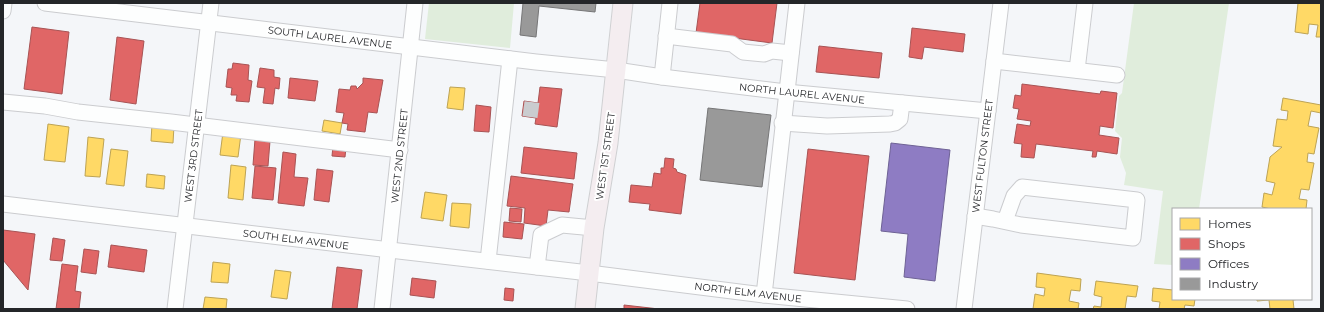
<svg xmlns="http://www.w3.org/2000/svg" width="1324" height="312" font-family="Montserrat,sans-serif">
<rect width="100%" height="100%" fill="#f4f6f9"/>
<!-- green -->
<g fill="#e0eddc">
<path d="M429,3H514L510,48L425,39Z"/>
<path d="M1134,3H1229L1199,209H1173V265L1154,264L1163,191L1124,185L1126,173L1120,157L1122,138L1115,131L1119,96L1122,93Z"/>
</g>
<!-- homes -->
<g fill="#ffd966" stroke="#bda354">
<path d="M1298,3H1321V37H1316L1318,25L1309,24L1308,34L1295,32Z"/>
<path d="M450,87L465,88L463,110L447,108Z"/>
<path d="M1283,98L1321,105V113L1311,111L1308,126L1319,128L1314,154L1308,153L1307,162L1314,163L1309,190L1301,189L1299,199L1307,200L1306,209H1271L1262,207L1264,193L1272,195L1275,183L1266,181L1270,157L1282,147L1273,146L1277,119L1287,120L1288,111L1281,110Z"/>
<path d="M324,120L342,123L340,134L322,131Z"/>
<path d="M48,124L69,127L65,162L44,160Z"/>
<path d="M152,124L174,126L173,143L151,141Z"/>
<path d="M223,132L241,134L238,157L220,155Z"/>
<path d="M88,137L104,139L100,177L85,176Z"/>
<path d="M111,149L128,151L124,186L106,184Z"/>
<path d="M231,165L246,167L243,200L228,198Z"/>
<path d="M147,174L165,176L164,189L146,187Z"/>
<path d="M425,192L447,195L443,221L421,218Z"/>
<path d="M452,203L471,204L469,228L450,226Z"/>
<path d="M213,262L230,264L228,283L211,282Z"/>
<path d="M275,270L291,272L287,299L271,297Z"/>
<path d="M1037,273L1081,279L1080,291L1071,290L1069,301L1079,303L1078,309H1033L1035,294L1044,296L1045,288L1036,287Z"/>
<path d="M1096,281L1138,286L1136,297L1127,296L1125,309H1093L1094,306L1101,307L1102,297L1094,295Z"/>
<path d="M1153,288L1173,290V299H1195L1194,306L1185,305L1184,309H1159L1160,302L1152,301Z"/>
<path d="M205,297L227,299L226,309H203Z"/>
<path d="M1257,299H1300L1293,300L1294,309H1270L1269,300L1257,301Z"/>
</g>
<!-- shops -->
<g fill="#e06666" stroke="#a85354">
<path d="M700,3H777L772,43L696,33Z"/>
<path d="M32,27L69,32L62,94L24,89Z"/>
<path d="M912,28L965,34L963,52L924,47L922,59L909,57Z"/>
<path d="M117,37L144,41L136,104L110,100Z"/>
<path d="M819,46L882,53L879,78L816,72Z"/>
<path d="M233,63L249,65L248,80L252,81L249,102L236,101L237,95H231L232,88L226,87L228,69H232Z"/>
<path d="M260,68L274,70V77L280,78L279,89L275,88L273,104L263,103L265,88L257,87Z"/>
<path d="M290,78L318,81L315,101L288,98Z"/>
<path d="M363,78L383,80L377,113L368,112L365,132L347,130L348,124L342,123L344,113L336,112L339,89L350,90L351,86H356L357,89L363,83Z"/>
<path d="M1022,84L1100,94L1101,91L1117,93L1113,128L1100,126L1099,135L1119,138L1117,154L1097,151L1096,157H1092L1093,151L1036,144L1034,158L1021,157L1022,144L1014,143L1017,124L1030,126L1031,121L1017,119L1019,109L1013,108L1015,95L1021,96Z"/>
<path d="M540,87L562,89L557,127L535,124L536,118L522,116L524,101L538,103Z"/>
<path d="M476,105L491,107L489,132L474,131Z"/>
<path d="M255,139L270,141L268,166L253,165Z"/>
<path d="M333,146L346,147L345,157L332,156Z"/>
<path d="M524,147L577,153L574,179L521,173Z"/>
<path d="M808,149L869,156L855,280L794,273Z"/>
<path d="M283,152L296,154L294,177L308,178L304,206L278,203Z"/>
<path d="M665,158L674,159L673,168L676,169L677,172L686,175L681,214L649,210L650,204L629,202L631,185L652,187L654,173L661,174V168H664Z"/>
<path d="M255,166L276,168L273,200L252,198Z"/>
<path d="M317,169L333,171L329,202L314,200Z"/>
<path d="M511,176L573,184L569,212L548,210L546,226L524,223L525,208L507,206Z"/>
<path d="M510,208L522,209L521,222L509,221Z"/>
<path d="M504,222L524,224L522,239L503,237Z"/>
<path d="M3,230L35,234L28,290L3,260Z"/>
<path d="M53,238L65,240L62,261L50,260Z"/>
<path d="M111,245L147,250L144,272L108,267Z"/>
<path d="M84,249L99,251L96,274L81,272Z"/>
<path d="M62,264L78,266L75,291L81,292L79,309H56Z"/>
<path d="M337,267L362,270L357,309H332Z"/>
<path d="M412,278L436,281L434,298L410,295Z"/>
<path d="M505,288L514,289L513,301L504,300Z"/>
<path d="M624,305L659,309H624Z"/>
</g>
<!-- offices -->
<path fill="#8e7cc3" stroke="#6e6295" d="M891,143L950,150L935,281L904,277L908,234L881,231Z"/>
<!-- industry -->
<g fill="#999" stroke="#767677">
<path d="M523,3H596L595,12L539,6L536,37L520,35Z"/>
<path d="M708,108L771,115L762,187L700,180Z"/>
</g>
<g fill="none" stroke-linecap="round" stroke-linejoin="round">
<!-- minor-tunnel -->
<path stroke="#cacccf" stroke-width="15" stroke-dasharray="15 8" stroke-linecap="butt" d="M530,117L532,102"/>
<defs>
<g id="minor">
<path d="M45,3L536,62L616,70L662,77L786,92L988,111"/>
<path d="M3,11L4,3"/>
<path d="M666,36L732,44L743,52L764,54L772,51L791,53"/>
<path d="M994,61L1117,75"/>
<path d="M1077,70L1085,3"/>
<path d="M662,77L670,3"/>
<path d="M3,102L45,106L78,112L171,122L400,150"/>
<path d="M782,123L827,126L890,124L895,123L900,119L902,103"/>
<path d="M3,204L390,250L589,273L764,295L907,309"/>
<path d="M975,216L993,219L1021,225L1133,238L1137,200L1022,187L1014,196L1005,221"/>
<path d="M488,261L510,59"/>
<path d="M537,267L541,235L562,225L594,228"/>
<path d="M764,295L797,3"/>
<path d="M175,309L211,3"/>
<path d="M382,309L415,3"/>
<path d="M964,309L1001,3"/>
</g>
<path id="major" d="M585,309L594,228L608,143L623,3"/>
</defs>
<!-- minor casing -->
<use href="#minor" stroke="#cbcccf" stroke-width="17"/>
<!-- major casing -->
<use href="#major" stroke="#cfd0d2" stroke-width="21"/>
<!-- minor -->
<use href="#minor" stroke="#fdfefe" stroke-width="15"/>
<!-- major -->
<use href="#major" stroke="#f4edf0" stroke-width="19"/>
</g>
<g text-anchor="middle" stroke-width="4" stroke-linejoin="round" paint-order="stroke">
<!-- street labels -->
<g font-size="10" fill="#242629" stroke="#fff">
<text transform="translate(330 37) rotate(7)" y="4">SOUTH LAUREL AVENUE</text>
<text transform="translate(802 93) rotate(6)" y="4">NORTH LAUREL AVENUE</text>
<text transform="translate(193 156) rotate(-83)" y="4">WEST 3RD STREET</text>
<text transform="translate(399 156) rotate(-84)" y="4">WEST 2ND STREET</text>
<text transform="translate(605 156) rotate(-82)" y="4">WEST 1ST STREET</text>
<text transform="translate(982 156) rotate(-83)" y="4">WEST FULTON STREET</text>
<text transform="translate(296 239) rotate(7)" y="4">SOUTH ELM AVENUE</text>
<text transform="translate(748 292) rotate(7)" y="4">NORTH ELM AVENUE</text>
</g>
</g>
<!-- border -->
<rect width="1324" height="312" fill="none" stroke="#242629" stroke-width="8"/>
<!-- legend -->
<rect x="1172" y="208" width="140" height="92" fill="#ffffff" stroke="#a7a8a9"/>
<rect x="1180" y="218" width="20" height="12" fill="#ffd966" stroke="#a7a8a9"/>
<text x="1208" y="228" font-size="12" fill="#242629">Homes</text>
<rect x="1180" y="238" width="20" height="12" fill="#e06666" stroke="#a7a8a9"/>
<text x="1208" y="248" font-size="12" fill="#242629">Shops</text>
<rect x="1180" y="258" width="20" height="12" fill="#8e7cc3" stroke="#a7a8a9"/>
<text x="1208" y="268" font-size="12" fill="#242629">Offices</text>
<rect x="1180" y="278" width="20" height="12" fill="#999999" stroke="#a7a8a9"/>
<text x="1208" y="288" font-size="12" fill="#242629">Industry</text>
</svg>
